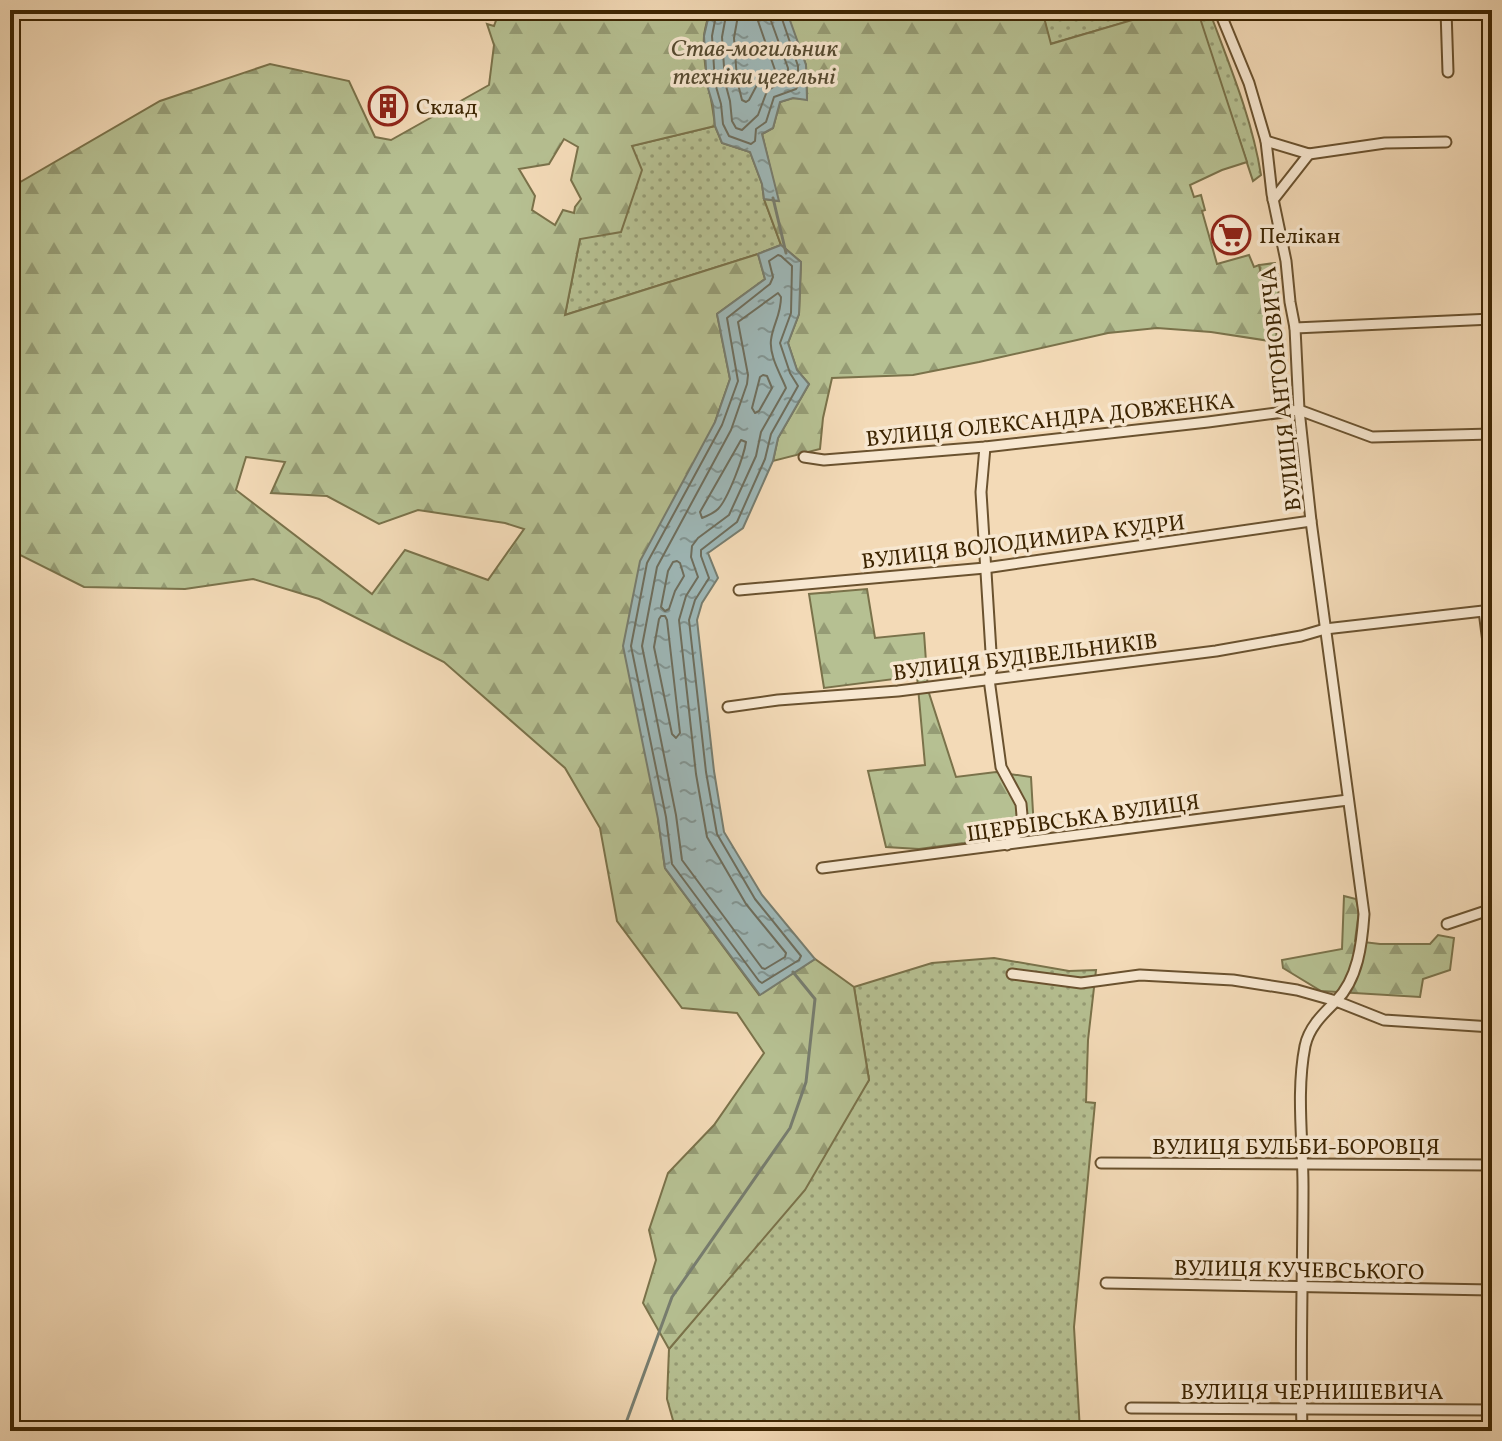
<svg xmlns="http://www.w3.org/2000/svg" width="1502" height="1441" font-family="Vollkorn,serif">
<defs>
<pattern id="green-dots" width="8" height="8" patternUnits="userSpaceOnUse" patternTransform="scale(2)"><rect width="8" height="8" fill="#b6c092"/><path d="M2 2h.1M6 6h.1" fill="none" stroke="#959c75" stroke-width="1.8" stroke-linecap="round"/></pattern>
<pattern id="forest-firs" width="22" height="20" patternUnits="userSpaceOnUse" patternTransform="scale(2)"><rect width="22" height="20" fill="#b6c092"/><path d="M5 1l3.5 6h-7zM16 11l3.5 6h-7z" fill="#959c75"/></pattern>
<pattern id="water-ripples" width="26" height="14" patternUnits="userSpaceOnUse" patternTransform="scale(2)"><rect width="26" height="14" fill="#9eb8b8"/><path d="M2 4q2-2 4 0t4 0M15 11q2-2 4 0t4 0" fill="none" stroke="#829593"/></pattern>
</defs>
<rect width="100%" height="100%" fill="#f3dab7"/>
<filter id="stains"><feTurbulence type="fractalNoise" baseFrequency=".0025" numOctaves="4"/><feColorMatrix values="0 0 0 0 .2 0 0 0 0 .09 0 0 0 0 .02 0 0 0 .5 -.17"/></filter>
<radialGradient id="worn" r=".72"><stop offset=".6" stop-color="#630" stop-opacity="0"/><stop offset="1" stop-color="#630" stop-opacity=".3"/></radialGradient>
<!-- green -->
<g fill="url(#green-dots)" stroke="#7a724a" stroke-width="2">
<path d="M1042,10H1139L1140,18L1050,44Z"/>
<path d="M1205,10H1209C1229,64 1252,118 1261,175L1253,181L1199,18Z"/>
<path d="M715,126L722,143L750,152L762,184L764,199L781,245L758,254L565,315L580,239L631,146Z"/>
<path d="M1275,263L1279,278L1262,280L1259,265Z"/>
<path d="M994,958L1069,971L1096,970L1088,1040L1086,1102L1095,1103L1074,1327L1080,1431H676L667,1399L669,1349L736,1269L869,1080L854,987L932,963Z"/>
</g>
<!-- forest -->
<g fill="url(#forest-firs)" stroke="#7a724a" stroke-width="2" fill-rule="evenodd">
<path d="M505,10H710C708,18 705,27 704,36C702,66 712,96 715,126L632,146L642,170L621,232L580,239L565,315L758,254L765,279L717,314L730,379L715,422L658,819L665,868L759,995L815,959L854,987L869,1080L805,1190L669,1349L643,1303L656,1260L649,1230L668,1173L714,1125L764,1053L737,1013L682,1008L617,921L600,828L565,768L444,662L319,599L253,579L185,589L84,587L10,550V188L160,101L270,64L349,81L375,137L391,140L489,85L494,45L487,24L494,26L498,15ZM564,139L578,147L571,180L581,199L575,207L574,213L563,210L555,225L532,210L535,196L519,169L549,164ZM246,457L285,462L271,493L327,496L379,524L418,510L505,523L524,529L488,580L405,550L372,594L236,490Z"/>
<path d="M785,10H1042L1051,44L1139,18V10H1205L1200,18L1247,162L1222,170L1190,185L1194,197L1201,195L1205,210L1202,211L1217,264L1249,255L1254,267L1259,265L1262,279L1279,278L1276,342L1211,332L1157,328L1108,333L979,362L913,375L832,378L823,418L820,449L773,461L778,438L809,384L797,370L788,343L799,314L801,262L781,245L764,199L778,201L762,134L773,128L780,102L793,98L807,99L806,65Z"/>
<path d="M867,589L875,638L924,633L928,690L956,777L996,772L1031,777L1034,830L964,843L919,849L886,847L868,771L925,765L917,676L824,688L809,594Z"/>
<path d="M1344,896L1356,899L1359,911L1355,941L1380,944H1430L1438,935L1454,938L1450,970L1423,979L1420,997L1321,991L1283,968L1282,960L1342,949Z"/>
</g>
<!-- water -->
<g fill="url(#water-ripples)" stroke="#777d6f" stroke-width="2">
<path d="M710,10H785L787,12L806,65L807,100L793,98L780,102L773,128L762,134L779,201L764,199L762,184L750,152L722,143L715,126L713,105L707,85L704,36Z"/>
<path d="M781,245L801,262L799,314L788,343L797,370L809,384L778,438L773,461L743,528L708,553L718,578L702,603L697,620L714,771L724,832L762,895L815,959L760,995L665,868L658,819L623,646L640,561L715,422L730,379L717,314L765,279L758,254Z"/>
</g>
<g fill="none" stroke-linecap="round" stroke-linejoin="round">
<!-- shore -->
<g stroke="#6e6e5d" stroke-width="2">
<path d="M717,10L712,36L715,83L721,104L723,124L729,136L751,144L755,141L756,129L766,122L774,97L796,89L798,86V66L779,10"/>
<path d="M727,10L722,37L725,82L730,101L732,121L736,128L742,130L758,115L767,91L788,78V68L770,18L769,10"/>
<path d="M739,10L734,38L737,80L742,100L746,102L749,100L758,83L775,70L758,21L757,10"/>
<path d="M778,255L781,256L792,266L791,313L780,343L790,373L798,386L771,434L765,459L737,522L701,550V556L709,578L695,600L689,620L706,772L717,834L755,899L801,956L799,960L762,983L759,981L672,864L666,817L631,646L647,563L722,425L738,381L727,318L770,284L773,277L769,261Z"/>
<path d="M778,293L781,297C781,315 773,324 771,340C769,356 781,375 786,388L761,432L756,456L729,515L698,538L692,546L691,557L698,577L686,596L679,620L696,774L707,837L746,904L786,953L785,957L765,969L762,968L682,860L676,815L642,646L657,567L731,430L747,384L748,375L738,322Z"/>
<path d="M763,375L767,376L772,388L759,411L755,413L752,408L760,377Z"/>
<path d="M741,440L746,442C744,456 728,499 718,509C714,513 707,516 702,518L700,512Z"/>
<path d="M677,561L680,563L684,576L675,591L669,609L665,611L661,607L668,571L673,562Z"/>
<path d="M661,616H665L667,620L680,733L676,738L672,734L654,647L659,619Z"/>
</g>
<!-- stream -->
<g stroke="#777d6f" stroke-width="3">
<path d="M773,198L786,253"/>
<path d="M623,1431L672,1297L790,1128L806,1082L815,999L793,972"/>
</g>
<defs>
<g id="minor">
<path d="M1446,10L1448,72"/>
<path d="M1266,141L1309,154L1385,143L1446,142"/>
<path d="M1273,200L1309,154"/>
<path d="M1295,328L1492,319"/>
<path d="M985,447L981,492L992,668L989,679L1001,767L1021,804L1023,827L1007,845"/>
<path d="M804,457L824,460L985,447L1208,422L1299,410L1372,437L1492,434"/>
<path d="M739,590L985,568L1311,521"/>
<path d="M1484,611L1492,674"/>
<path d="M728,707L778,700L898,691L1216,651L1301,636L1325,629L1492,610"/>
<path d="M822,868L1348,800"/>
<path d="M1447,924L1492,909"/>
<path d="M1012,974L1081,983L1140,975L1233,980L1297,990L1336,1001C1358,979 1362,944 1364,914L1311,521L1299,410L1295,328L1290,302L1286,261L1272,194L1266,141L1249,83L1219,10"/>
<path d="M1101,1163L1492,1165"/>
<path d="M1106,1283L1492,1290"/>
<path d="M1131,1408L1492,1410"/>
<path d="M1302,1431C1300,1349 1303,1268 1303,1186C1303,1140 1296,1092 1305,1046C1309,1027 1323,1014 1336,1001L1384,1020L1492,1027"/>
</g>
</defs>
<!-- minor casing -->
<use href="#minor" stroke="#6a522f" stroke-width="13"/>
<!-- minor -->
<use href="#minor" stroke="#f7e7d0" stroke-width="9"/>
</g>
<!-- icons -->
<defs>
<symbol id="building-ring" viewBox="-11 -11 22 22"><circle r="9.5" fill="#f7e7d0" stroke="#8f2418" stroke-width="1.5"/><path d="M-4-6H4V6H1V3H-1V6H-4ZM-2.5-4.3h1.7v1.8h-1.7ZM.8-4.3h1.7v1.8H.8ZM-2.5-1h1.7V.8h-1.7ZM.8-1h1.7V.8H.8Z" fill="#8f2418"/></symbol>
<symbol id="supermarket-ring" viewBox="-11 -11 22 22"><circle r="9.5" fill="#f7e7d0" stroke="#8f2418" stroke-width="1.5"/><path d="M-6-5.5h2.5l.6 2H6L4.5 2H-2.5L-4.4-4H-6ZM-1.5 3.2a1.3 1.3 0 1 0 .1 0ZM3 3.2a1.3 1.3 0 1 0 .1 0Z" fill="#8f2418"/></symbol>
</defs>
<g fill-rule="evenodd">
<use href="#building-ring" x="366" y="84" width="44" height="44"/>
<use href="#supermarket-ring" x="1209" y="213" width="44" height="44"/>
</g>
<g text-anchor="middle" stroke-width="7" stroke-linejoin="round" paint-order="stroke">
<!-- poi labels -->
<g font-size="22" fill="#3d2502" stroke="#f7e7d0" text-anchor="start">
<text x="416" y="114">Склад</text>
<text x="1259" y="243">Пелікан</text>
</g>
<!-- street labels -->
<g font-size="22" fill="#3d2502" stroke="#f7e7d0">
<text transform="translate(1280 389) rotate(-96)" y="8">ВУЛИЦЯ АНТОНОВИЧА</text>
<text transform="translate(1050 419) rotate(-6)" y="8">ВУЛИЦЯ ОЛЕКСАНДРА ДОВЖЕНКА</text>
<text transform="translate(1023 541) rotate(-7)" y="8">ВУЛИЦЯ ВОЛОДИМИРА КУДРИ</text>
<text transform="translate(1025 656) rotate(-7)" y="8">ВУЛИЦЯ БУДІВЕЛЬНИКІВ</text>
<text transform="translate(1083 817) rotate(-8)" y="8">ЩЕРБІВСЬКА ВУЛИЦЯ</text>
<text x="1296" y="1154">ВУЛИЦЯ БУЛЬБИ-БОРОВЦЯ</text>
<text transform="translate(1299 1269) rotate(1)" y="8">ВУЛИЦЯ КУЧЕВСЬКОГО</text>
<text x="1312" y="1399">ВУЛИЦЯ ЧЕРНИШЕВИЧА</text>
</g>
<!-- water labels -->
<g font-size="24" font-style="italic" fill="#554a30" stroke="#f7e7d0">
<text x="754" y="56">Став-могильник<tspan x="754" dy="28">техніки цегельні</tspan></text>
</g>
</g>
<!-- margin -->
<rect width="1502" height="1441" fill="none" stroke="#f3dab7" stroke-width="40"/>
<rect x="12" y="12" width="1478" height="1417" fill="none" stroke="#3d2502" stroke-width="4"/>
<rect x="20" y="20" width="1462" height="1401" fill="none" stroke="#3d2502" stroke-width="2"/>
<rect width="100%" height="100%" filter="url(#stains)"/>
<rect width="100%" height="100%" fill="url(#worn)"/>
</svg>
